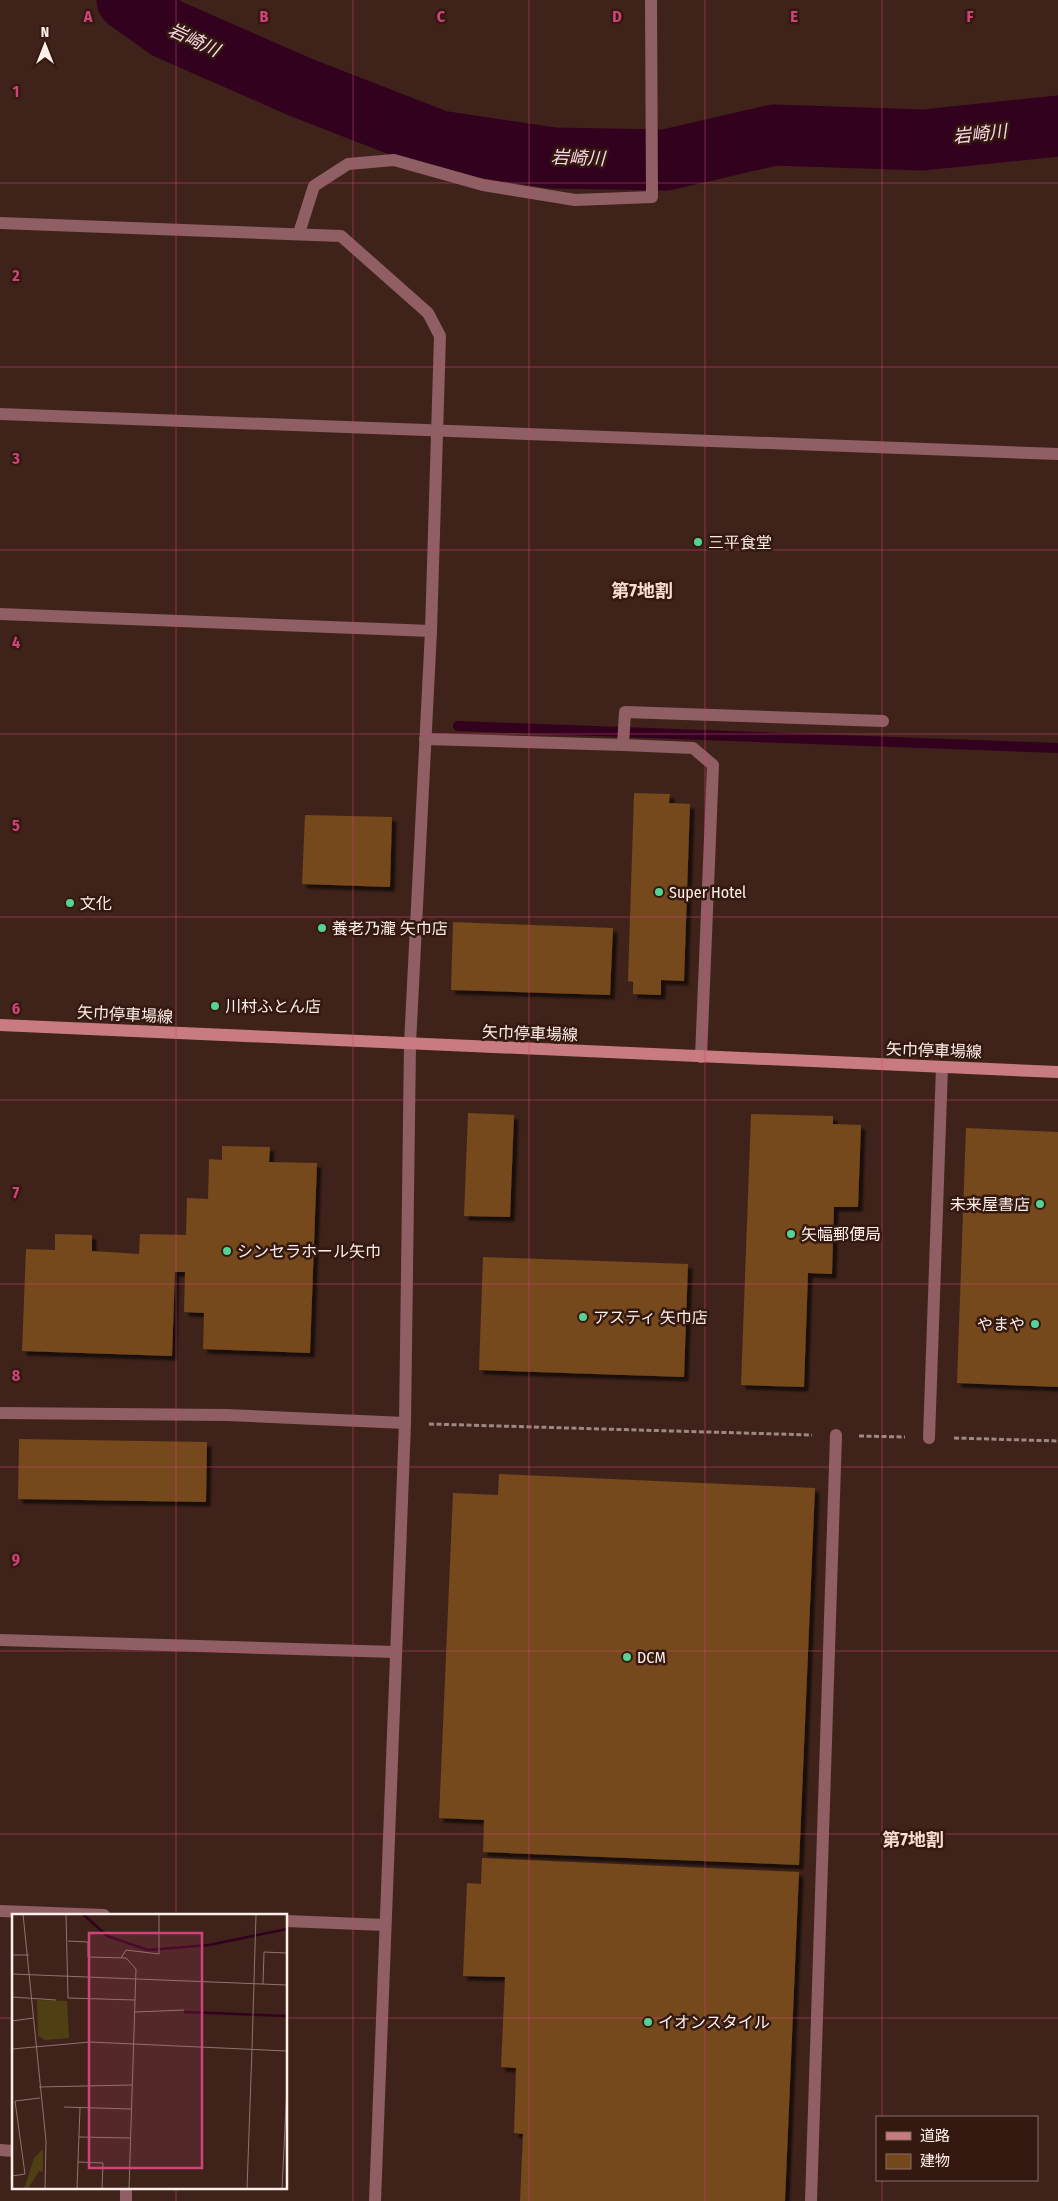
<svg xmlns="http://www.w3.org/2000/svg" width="1058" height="2201" font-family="'Fira Sans Condensed','Noto Sans JP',sans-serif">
<defs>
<filter id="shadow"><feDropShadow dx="4.5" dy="4.5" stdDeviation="1" flood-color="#0009"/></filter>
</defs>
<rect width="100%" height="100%" fill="#3f231a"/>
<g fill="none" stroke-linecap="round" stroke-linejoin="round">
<!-- stream -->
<path stroke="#32011e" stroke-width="10" d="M458,726L1058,748"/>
<!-- river -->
<path stroke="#32011e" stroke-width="61" d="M127,0L168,29L300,87L439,141L553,158L666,160L774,135L923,140L1058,126"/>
</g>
<!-- building -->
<g fill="#75481c" filter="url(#shadow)">
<path d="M634,793L670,794L669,803L690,804L684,981L661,980V995L633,994V982L628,981Z"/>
<path d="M305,815L392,817L390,887L302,884Z"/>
<path d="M453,922L613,928L610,995L451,990Z"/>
<path d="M468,1113L514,1115L510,1217L464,1216Z"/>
<path d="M751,1114L833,1116V1124L861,1125L858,1207H834L832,1274L808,1273L804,1387L741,1385Z"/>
<path d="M966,1128L1058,1132V1387L957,1383Z"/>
<path d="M222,1146L270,1147L269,1162L317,1163L310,1353L203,1349L204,1313L184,1312L185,1272H175L172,1356L22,1351L26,1249L55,1250V1234L92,1235V1251L139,1254L140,1234L186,1235L187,1198L208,1199L209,1159L222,1160Z"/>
<path d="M483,1257L688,1264L684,1377L479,1370Z"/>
<path d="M19,1439L207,1442L206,1502L18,1499Z"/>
<path d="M499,1474L815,1488L799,1865L483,1852L484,1820L439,1818L453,1493L498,1495Z"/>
<path d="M482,1858L799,1872L785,2201H520L523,2134L514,2133L516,2068L501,2067L505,1977L463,1976L467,1883L481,1884Z"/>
</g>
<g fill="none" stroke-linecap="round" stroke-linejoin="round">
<!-- path -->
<g stroke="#9e8881" stroke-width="3" stroke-dasharray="5 2.5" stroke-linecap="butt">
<path d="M429,1424L812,1435"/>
<path d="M859,1436L905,1437"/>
<path d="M954,1438L1058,1441"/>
</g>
<!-- lane -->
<g stroke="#905f63" stroke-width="12">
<path d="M623,745L693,748L713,765L701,1057"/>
<path d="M929,1438L942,1067"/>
<path d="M811,2201L836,1435"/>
</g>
<!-- street -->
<g stroke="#905f63" stroke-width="12">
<path d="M0,223L341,236L428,313L440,336L431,631L410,1044L405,1423L375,2201"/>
<path d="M299,233L314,186L348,164L394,160L483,185L575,200L652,197L651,0"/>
<path d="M0,414L1058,454"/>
<path d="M0,614L431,631"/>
<path d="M425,739L623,745L625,712L883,721"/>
<path d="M0,1413L227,1415L405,1423"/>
<path d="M0,1640L395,1652"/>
<path d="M0,1911L104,1915"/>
<path d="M286,1921L385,1925"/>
<path d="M0,2150L14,2151"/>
<path d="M126,2201V2187"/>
</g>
<!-- secondary -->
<path stroke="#c97b82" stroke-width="12" d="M0,1025L1058,1072"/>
</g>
<!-- grid -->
<path fill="none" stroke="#ce4378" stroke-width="1" stroke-opacity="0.55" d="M176,0V1915M353,0V2201M529,0V2201M705,0V2201M882,0V2117M0,183H1058M0,367H1058M0,550H1058M0,734H1058M0,917H1058M0,1100H1058M0,1284H1058M0,1467H1058M0,1651H1058M0,1834H1058M0,2018H14M286,2018H1058M882,2180V2201M176,2187V2201"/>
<!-- markers -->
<g fill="#54d395" stroke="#341910" stroke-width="2">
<circle cx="698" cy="542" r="5"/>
<circle cx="659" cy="892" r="5"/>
<circle cx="70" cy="903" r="5"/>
<circle cx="322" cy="928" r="5"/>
<circle cx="215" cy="1006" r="5"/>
<circle cx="1040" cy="1204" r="5"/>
<circle cx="791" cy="1234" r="5"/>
<circle cx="227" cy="1251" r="5"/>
<circle cx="583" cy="1317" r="5"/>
<circle cx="1035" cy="1324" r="5"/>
<circle cx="627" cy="1657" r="5"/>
<circle cx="648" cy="2022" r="5"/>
</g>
<g text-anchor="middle" stroke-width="5" stroke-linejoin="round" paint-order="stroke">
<!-- poi labels -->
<g font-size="16" fill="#ffefea" stroke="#341910" text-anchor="start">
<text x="708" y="548">三平食堂</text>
<text x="669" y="898">Super Hotel</text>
<text x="80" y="909">文化</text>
<text x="332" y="934">養老乃瀧 矢巾店</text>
<text x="225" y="1012">川村ふとん店</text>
<text x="1030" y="1210" text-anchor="end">未来屋書店</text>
<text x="801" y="1240">矢幅郵便局</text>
<text x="237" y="1257">シンセラホール矢巾</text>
<text x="593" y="1323">アスティ 矢巾店</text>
<text x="1025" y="1330" text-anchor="end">やまや</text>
<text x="637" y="1663">DCM</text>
<text x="658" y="2028">イオンスタイル</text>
</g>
<!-- street labels -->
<g font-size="16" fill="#ffefea" stroke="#341910">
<text transform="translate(125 1014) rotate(3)" y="6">矢巾停車場線</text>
<text transform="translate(530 1033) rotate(2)" y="6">矢巾停車場線</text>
<text transform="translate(934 1050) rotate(2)" y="6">矢巾停車場線</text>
</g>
<!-- water labels -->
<g font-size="18" font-style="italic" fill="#fdd8e8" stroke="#341910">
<text transform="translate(194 40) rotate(25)" y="6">岩崎川</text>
<text transform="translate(980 134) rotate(-6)" y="6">岩崎川</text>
<text transform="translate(578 158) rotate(2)" y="6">岩崎川</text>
</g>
<!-- neighbourhood labels -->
<g font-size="18" font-weight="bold" fill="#fadcd2" stroke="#341910">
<text x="642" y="597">第7地割</text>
<text x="913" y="1846">第7地割</text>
</g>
</g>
<!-- overview -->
<g transform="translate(12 1914)">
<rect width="275" height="275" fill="#3f231a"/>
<path d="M25,86L55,87L57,124L33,126L26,122ZM31,235V258L27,257L16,275H12L22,244Z" fill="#503f13"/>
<path fill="none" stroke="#32011e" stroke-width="2.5" d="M71,0L95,22L136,36L197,31L275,15M172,98L275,102"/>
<path fill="none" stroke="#8c756d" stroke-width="1" d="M11,0L34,227L33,275M54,0L56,84L123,86M56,27L76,28V43L114,44L124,55L117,275M0,41H17M109,44L114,36L147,40V0M0,60L275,71M251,70L252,38L275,39M0,83L44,86M123,98L172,96M0,107L21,104M0,135L78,128L275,137M240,135L244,0M27,173L120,171M52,193L119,195M67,223L118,224M66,248L91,249L90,275M0,262L13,260L3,187L28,184M65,275L68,194M235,275L240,135M270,275L275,172"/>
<path fill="#ce4378" fill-opacity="0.15" stroke="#ce4378" stroke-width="2.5" d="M77,19H190V254H77Z"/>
<rect width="275" height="275" fill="none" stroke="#ffefea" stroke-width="2.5"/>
</g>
<g font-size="16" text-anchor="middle" font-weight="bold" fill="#ce4378" stroke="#341910" stroke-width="5" stroke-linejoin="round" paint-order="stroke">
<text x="88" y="22">A</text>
<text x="264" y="22">B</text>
<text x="441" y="22">C</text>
<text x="617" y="22">D</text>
<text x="794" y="22">E</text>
<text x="970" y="22">F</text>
<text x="16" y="97">1</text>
<text x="16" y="281">2</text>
<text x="16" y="464">3</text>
<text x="16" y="648">4</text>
<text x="16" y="831">5</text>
<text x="16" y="1014">6</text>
<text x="16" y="1198">7</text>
<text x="16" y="1381">8</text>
<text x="16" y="1565">9</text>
</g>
<!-- legend -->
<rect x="876" y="2116" width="162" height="65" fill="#341910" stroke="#856f67"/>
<rect x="886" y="2132" width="25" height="8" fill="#c97b82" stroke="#856f67"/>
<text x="920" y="2141" font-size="15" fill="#ffefea">道路</text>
<rect x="886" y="2154" width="25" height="15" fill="#75481c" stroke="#856f67"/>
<text x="920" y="2166" font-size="15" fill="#ffefea">建物</text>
<!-- north arrow -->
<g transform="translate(45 45)" stroke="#341910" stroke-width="4" paint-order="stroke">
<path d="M0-4L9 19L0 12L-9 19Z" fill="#ffefea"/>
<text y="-8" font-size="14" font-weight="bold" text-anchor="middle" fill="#ffefea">N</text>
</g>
</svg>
